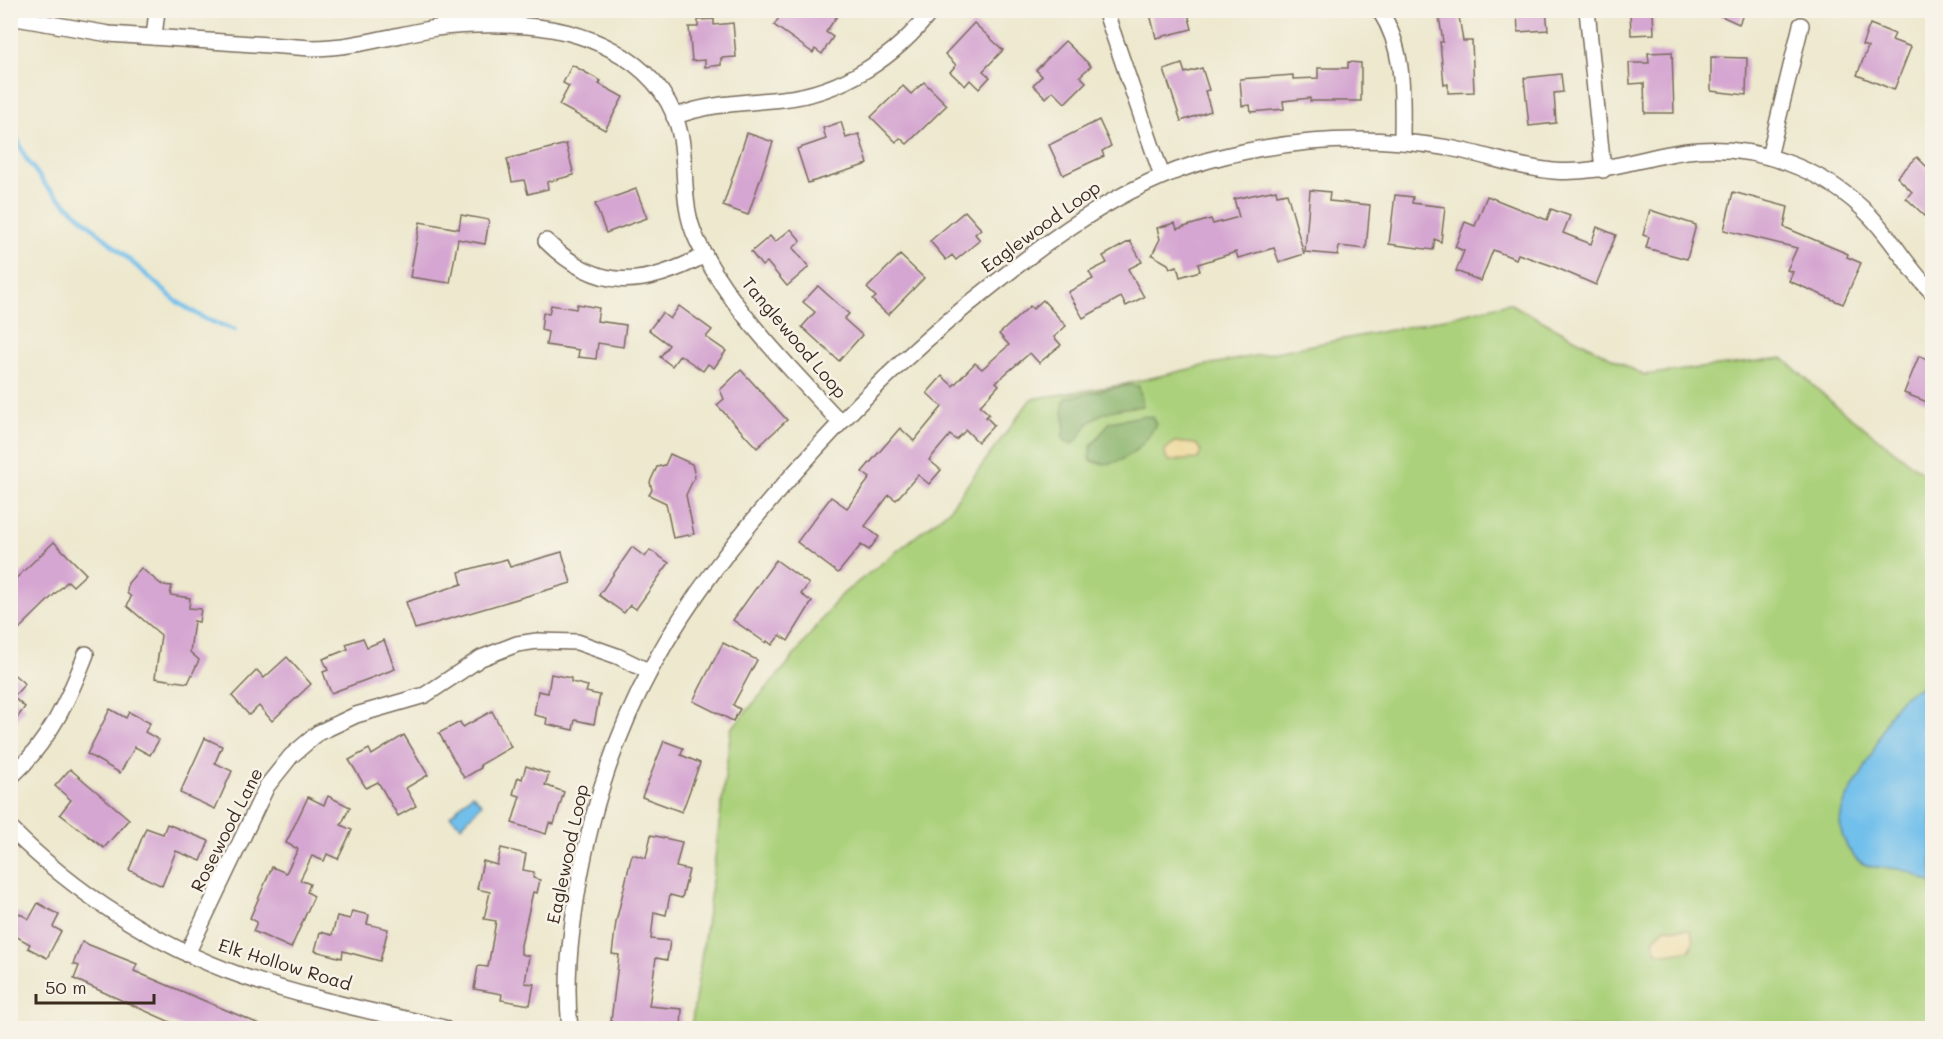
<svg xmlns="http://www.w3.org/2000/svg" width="1943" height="1039" font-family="Mali,sans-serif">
<rect width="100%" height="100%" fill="#f7f3e8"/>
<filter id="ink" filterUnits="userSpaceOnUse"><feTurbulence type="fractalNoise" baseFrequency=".0167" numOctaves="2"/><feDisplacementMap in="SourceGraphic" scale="12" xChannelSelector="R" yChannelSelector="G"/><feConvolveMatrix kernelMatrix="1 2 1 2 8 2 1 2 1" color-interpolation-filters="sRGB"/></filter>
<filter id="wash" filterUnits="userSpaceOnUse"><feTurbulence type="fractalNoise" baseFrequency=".008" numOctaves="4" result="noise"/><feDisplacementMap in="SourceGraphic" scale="24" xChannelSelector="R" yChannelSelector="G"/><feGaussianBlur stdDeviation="1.35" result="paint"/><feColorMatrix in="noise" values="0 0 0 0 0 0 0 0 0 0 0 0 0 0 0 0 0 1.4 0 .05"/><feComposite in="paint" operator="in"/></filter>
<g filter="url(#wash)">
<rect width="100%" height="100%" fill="#ede8ce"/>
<!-- green -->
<path fill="#acd17b" stroke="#747e4c" stroke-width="1.5" d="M1509,303L1643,375L1783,358L1835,405L1932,480V1028H691L710,898L731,729L786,666L840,596L948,511L1031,399L1121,385L1207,365L1412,326Z"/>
<!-- forest -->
<g fill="#89b36b" stroke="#626e44" stroke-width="1.5">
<path d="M1128,385L1139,386L1143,406C1124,408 1101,409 1087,425C1082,431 1080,439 1072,444L1065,441L1062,436C1069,423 1059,413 1065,398Z"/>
<path d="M1143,416L1152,417L1156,424C1145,446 1116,475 1089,459L1091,446L1110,422Z"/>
</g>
<!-- sand -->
<g fill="#eeda9e" stroke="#94825e" stroke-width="1.5">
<path d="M1174,442L1196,444L1201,451L1198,459L1168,461L1164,451Z"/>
<path d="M1665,928L1690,930L1694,939L1690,950L1666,954L1657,952L1653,940Z"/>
<path d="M1738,1021L1749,1023L1755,1028H1717H1730Z"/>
</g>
<!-- water -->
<g fill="#71bfeb" stroke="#567484" stroke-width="1.5">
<path d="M1932,683V883C1922,879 1914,873 1903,870C1885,865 1867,873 1853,855C1823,816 1853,793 1869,760C1888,724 1886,696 1932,683Z"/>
<path d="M472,794L482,804L461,826L450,816Z"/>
</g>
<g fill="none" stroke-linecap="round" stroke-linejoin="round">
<!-- stream -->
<path stroke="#71bfeb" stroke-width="4.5" d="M10,123L25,157L47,187L176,301L205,319L235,330"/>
</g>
<g id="blocks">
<!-- building -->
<g fill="#d5a6d1">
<path d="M784,10H841L826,32L833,37L822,54L815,49L813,53L774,25Z"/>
<path d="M1149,10H1187L1192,29L1156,38Z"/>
<path d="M1438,10H1458L1463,41H1472L1474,92L1448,93V84L1444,85L1440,42H1443Z"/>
<path d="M1517,10H1546L1548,30L1518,32Z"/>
<path d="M1630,10H1653L1654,34L1631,35Z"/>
<path d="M1708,10H1745L1739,24Z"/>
<path d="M714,19V25L733,23L736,57L721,58V65L705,67V60L692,61L689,27H698V20Z"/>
<path d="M974,23L1003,50L983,71L990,77L979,89L970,80L965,86L950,72L956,65L945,54Z"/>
<path d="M1870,24L1895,34L1892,40L1911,47L1894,90L1857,75L1868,47L1862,45Z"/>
<path d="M1065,41L1091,66L1080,76L1086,82L1065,103L1053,91L1046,98L1033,85L1042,76L1036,70Z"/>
<path d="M1672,52L1674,113H1645L1644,83L1630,84L1629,63H1649L1648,53Z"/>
<path d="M1711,57L1747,58L1746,95L1711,91Z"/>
<path d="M1348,62L1361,63V101H1310V98L1283,101L1284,109L1251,112L1250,105L1242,106L1240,79L1293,75V79L1318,78V68H1348Z"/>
<path d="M1182,64L1185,73L1202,68L1209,90L1205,91L1211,111L1181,121L1164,70Z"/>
<path d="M572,65L601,81L599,84L623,97L605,130L559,105L569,86L563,83Z"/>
<path d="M1561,74L1563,92L1554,93L1556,123L1529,126L1524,78Z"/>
<path d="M924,82L947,105L907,144L900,138L896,142L871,117L903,86L911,94Z"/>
<path d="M1099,120L1111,146L1102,151L1104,156L1063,175L1049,145Z"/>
<path d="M841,122L846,138L859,134L868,164L808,183L797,149L826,139L823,128Z"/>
<path d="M747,133L773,142L748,215L723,206Z"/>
<path d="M566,144L574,175L547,182L548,189L528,194L524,180L512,182L507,159Z"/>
<path d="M1917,157L1932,172V209L1925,216L1906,198L1912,192L1897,177Z"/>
<path d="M636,189L647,218L606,233L595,204Z"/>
<path d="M1276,190L1277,195L1287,193L1304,254L1279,262L1274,248L1238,258L1236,252L1198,264L1200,271L1180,277L1177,266L1170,268L1168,264L1152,255L1160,239L1157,228L1175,223L1177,229L1211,219L1213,224L1239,217L1234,199Z"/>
<path d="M1310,190L1330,192L1329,201L1370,205L1366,249L1339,246L1338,255L1305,252Z"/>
<path d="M1733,192L1788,207L1784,227L1848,254L1847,257L1861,263L1843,304L1789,281L1793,272L1787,270L1797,248L1724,230Z"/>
<path d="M1395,195L1413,197L1412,203L1445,207L1441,242L1435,239L1433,250L1389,244Z"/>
<path d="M1487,196L1547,220L1551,209L1570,216L1563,233L1591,244L1597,227L1616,235L1596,285L1550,265L1518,254L1516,259L1493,250L1481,281L1456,271L1464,251L1455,247L1465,222L1475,226Z"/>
<path d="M1650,210L1696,225L1687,259L1646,248L1649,237L1643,235Z"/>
<path d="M965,211L981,229L975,234L980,240L956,260L952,255L946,260L930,241Z"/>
<path d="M461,215L489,220L485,244L458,239L450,283L410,277L420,222L459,229Z"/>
<path d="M791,229L801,241L793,248L809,267L787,286L767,262L762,266L751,252L770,236L775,242Z"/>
<path d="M1130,241L1142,262L1128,269L1144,297L1126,306L1121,297L1083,318L1068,292L1093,279L1089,272L1107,263L1103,256Z"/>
<path d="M900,255L924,278L888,315L872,300L876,297L867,288Z"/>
<path d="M818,286L849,314L844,319L862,335L839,361L802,327L815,312L803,302Z"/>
<path d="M1043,300L1066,326L1054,337L1061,345L1039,363L1030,353L996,382L999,385L980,406L989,414L986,417L994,425L978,442L966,430L956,440L950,435L929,460L941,470L929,484L918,475L896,500L889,495L865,526L879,537L869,550L861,545L838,573L797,542L831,497L847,508L870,478L862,472L900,428L914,441L942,407L927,393L942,376L953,386L975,363L982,369L1009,345L999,334L1030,306L1033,309Z"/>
<path d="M577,304L599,308L597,321L626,325L623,347L598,343L596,359L578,357L579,350L546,345L548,332L541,330L543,313L549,314L551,305L576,309Z"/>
<path d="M679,306L712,330L706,337L726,351L714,368L708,364L703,371L680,355L672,366L660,357L669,345L649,330L662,313L670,319Z"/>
<path d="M1919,356L1932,361V404L1904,393Z"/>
<path d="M741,370L787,420L757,448L717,405L724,399L720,390Z"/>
<path d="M670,454L692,464L695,476L686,495L694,534L673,538L666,503L649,495L652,490L650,482L657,467L665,465Z"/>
<path d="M54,542L86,574L73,586L68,581L19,629L10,620V584Z"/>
<path d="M632,547L645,557L650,550L669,563L636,609L630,605L624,613L599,595Z"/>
<path d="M562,552L571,583L415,629L406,602L462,584L459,572L507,559L510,567Z"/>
<path d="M776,560L809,584L801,594L812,602L788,641L780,635L772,645L767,641L766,643L733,620Z"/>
<path d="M141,568L162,585L172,586L170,595L190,598L189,608L201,609L199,622L194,621L190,652L199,660L188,683L155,678L161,635L127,606L131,597L127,593L128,583Z"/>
<path d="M363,638L367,647L384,640L395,669L331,693L323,672L328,670L323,659L348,649L346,644Z"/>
<path d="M723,643L757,660L733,705L740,709L733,721L693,701Z"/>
<path d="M287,657L311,684L272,721L259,706L249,715L232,696L257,670L264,678Z"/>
<path d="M10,671L25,684L13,697L25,707L10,728Z"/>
<path d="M551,674L571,678V682L588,686L586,692L600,695L594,724L575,720L573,730L546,724L547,718L534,715L538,691L548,693Z"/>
<path d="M110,709L126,718L129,712L150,723L145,732L159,740L150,755L135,747L120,773L87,754Z"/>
<path d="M492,711L511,747L480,765L481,768L464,778L439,733L460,722L463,727Z"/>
<path d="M404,735L428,775L406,788L416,806L398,816L378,782L366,788L349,760L369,749L372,755Z"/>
<path d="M205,738L222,746L215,763L232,771L215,809L180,793Z"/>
<path d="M664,741L683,748L681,755L700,763L682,812L642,797Z"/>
<path d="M526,766L549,774L545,785L564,792L554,824L549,823L546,834L512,823L520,796L513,794L518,777L522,779Z"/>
<path d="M70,769L129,819L104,848L60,814L71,800L55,786Z"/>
<path d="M328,796L350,807L341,825L352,830L338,859L327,854L324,861L312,856L300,880L310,884L307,892L314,896L291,948L253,931L257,922L250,918L272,867L286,873L298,849L286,843L308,797L324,805Z"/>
<path d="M167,824L209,841L201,861L176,851L162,886L129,870L146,828L163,834Z"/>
<path d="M651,835L682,842L676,867L689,870L682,898L670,895L666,915L654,912L651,939L670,941L667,960L656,958L649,1006L682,1009L681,1029H610L619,955L612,954L616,922L632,854L646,858Z"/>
<path d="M501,848L526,854L523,870L534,872L533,878L540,880L537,893L533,892L521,945V954L529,956L525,983L534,984L530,1005L501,1000L502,994L474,989L478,966L488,967L496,921L484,919L490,892L477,889L483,861L497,865Z"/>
<path d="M38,903L59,915L53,927L61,931L47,958L28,948L30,944L10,933V924L17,912L29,919Z"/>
<path d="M352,911L369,915L367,924L388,929L380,961L343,951L342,958L315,951L320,932L332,935L337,916L350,919Z"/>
<path d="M82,942L137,964L134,971L271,1029H186L74,979L79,966L73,964Z"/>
</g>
</g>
</g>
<g filter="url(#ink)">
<use href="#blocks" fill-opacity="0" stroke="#796c5c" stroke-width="1.5"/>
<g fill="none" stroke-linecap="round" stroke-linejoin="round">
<defs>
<g id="street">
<path d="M1105,10L1162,176"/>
<path d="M1587,10L1603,170"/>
<path d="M1380,11C1406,51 1402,96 1402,142"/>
<path d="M10,17L109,34L311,48C353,48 395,35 436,28C466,24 497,24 527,26C593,31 667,65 681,138C687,173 681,207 697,240C728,307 790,368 840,422"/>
<path d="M154,37L157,10"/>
<path d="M674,117C709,103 745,103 782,99C842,93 896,57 932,10"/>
<path d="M1769,157L1801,25"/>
<path d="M546,241C598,292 643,288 705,255"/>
<path d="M10,778C49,742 68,701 86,654"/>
<path d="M10,828C74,893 157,946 242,976C308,999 377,1012 444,1028"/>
<path d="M187,954L267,786L291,756L318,733L356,715L425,695L481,658L517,644L537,641L577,642L617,656L648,671"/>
<path d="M570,1028C565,982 570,939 577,894C605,717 679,601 796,471C850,410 907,354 970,303C1044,244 1116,186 1209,160C1287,139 1370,134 1449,148C1484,154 1518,168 1553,171C1601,175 1641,157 1687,151C1754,143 1825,168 1871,217C1894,241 1909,270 1932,292"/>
</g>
</defs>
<!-- street casing -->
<use href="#street" stroke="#796c5c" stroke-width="18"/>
<!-- street -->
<use href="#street" stroke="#fff" stroke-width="15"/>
</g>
</g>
<g text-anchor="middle" stroke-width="5" stroke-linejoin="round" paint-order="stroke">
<!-- street labels -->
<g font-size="18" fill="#3b2a1e" stroke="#f7f3e8">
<text transform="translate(1041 227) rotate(-36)" y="6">Eaglewood Loop</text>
<text transform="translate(794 338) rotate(50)" y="6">Tanglewood Loop</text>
<text transform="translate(227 830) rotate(-63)" y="6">Rosewood Lane</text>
<text transform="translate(568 854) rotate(-78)" y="6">Eaglewood Loop</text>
<text transform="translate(285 965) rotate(17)" y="6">Elk Hollow Road</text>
</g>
</g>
<!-- margin -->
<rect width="1943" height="1039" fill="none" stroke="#f7f3e8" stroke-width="36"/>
<!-- scale -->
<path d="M36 994v9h118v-9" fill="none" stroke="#3b2a1e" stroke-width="3"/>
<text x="45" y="994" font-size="18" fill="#3b2a1e" stroke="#f7f3e8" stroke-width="4.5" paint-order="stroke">50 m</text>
</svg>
